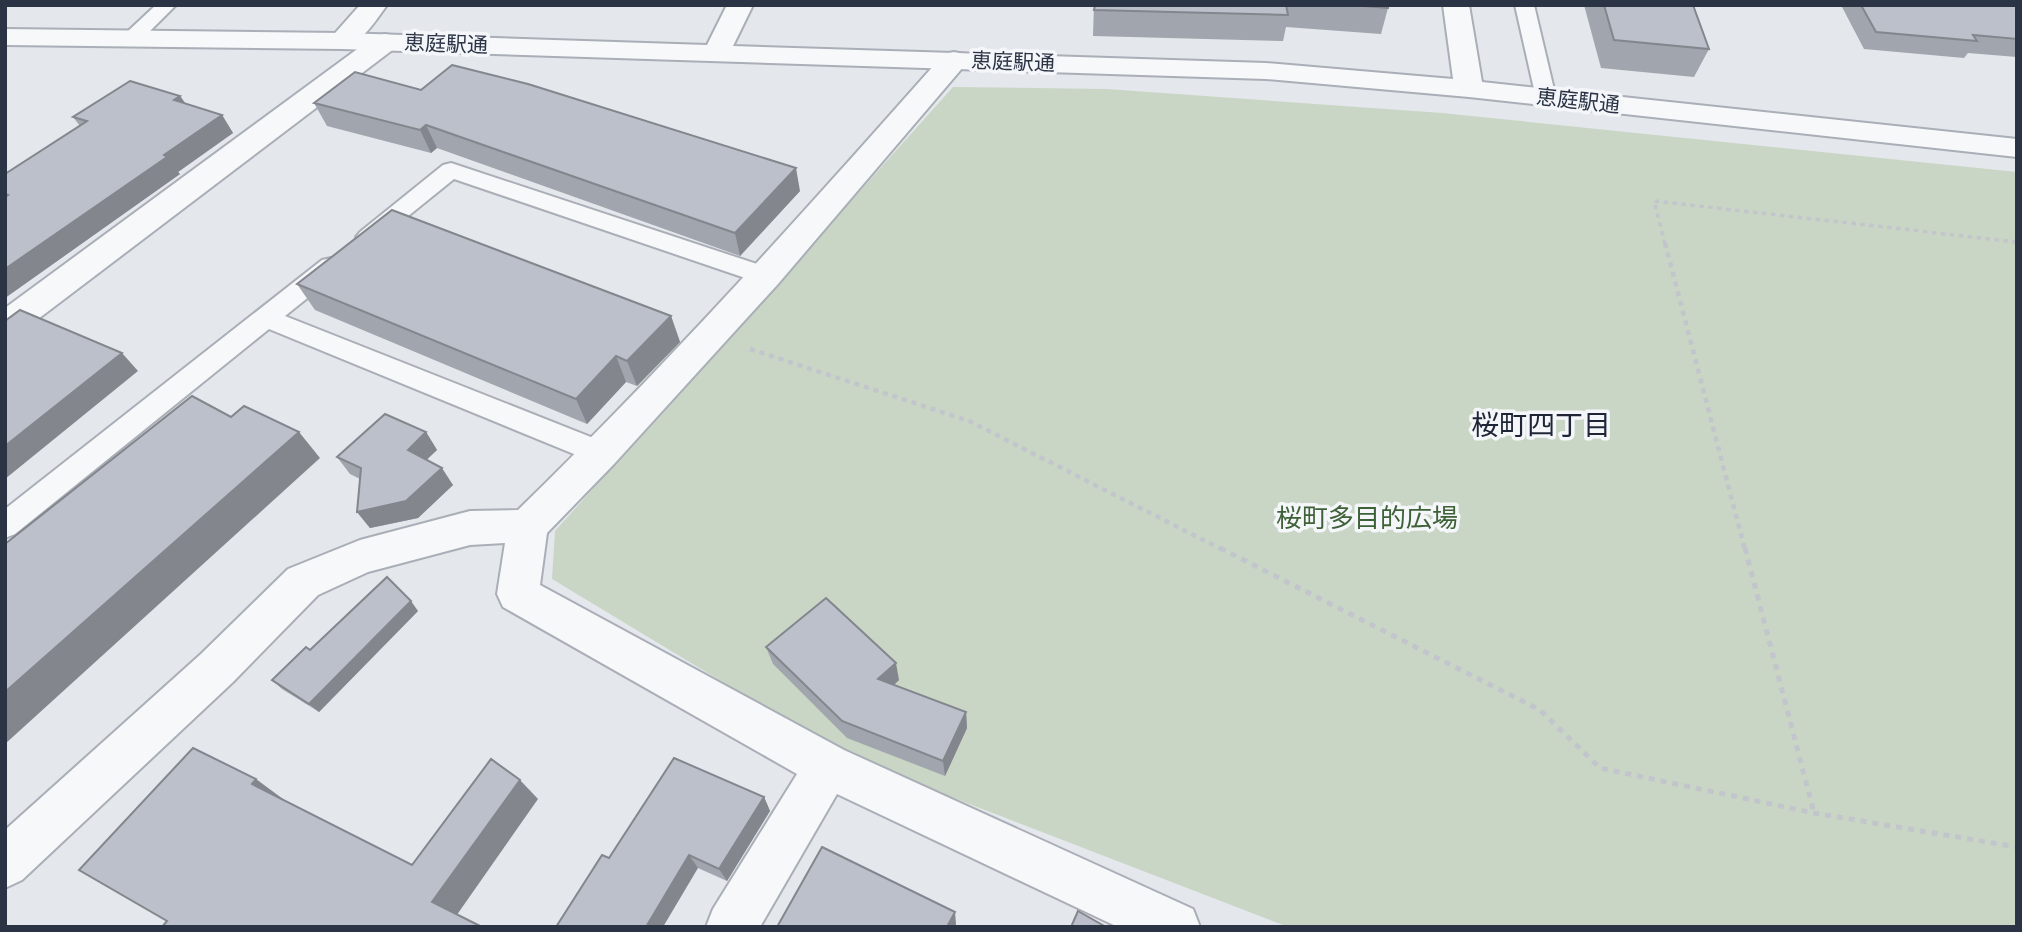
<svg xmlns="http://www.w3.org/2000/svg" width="2022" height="932" font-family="Commissioner,'Noto Sans JP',sans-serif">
<rect width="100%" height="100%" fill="#e4e7ec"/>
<!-- green -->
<path fill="#c9d6c5" d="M953,87L1107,89L1442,113L2017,172V927H1288L845,756L552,579L555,531Z"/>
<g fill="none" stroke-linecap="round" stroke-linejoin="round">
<defs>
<g id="service">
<path d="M156,5H176L140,41H126L123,37L126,33Z"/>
<path d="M1515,5H1534L1556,98L1553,102H1539L1536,98Z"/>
<path d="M451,163L775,270L778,276L775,282L766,284L757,282L454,179L376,242L368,245L360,242L356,237L360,232L443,165Z"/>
<path d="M331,258L340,260L343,266L340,272L285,316L611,445L615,453L611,461L601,464L591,461L269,329L15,534L5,538V509L322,260Z"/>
</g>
<g id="minor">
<path d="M360,5H387C374,23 356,53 332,47L328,41Z"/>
<path d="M385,34L395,36L399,42L395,48L17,335L5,338V308L375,36Z"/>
<path d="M954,52L964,54L968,60L964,66L778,284L614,464L547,533L540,585L844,750L1193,909L1200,927H1118L837,794L760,927H706L713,909L797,774L503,607L497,594L505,543L470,545L368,572L318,595L233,682L22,880L5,888V830L201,654L288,569L360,540L470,511L518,510C668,364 806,210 944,54Z"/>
</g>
<path id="tertiary" d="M727,5H753L733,46L1266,63L1453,79L1443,5H1469L1482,82L2017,139V157L1469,97L1266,79L342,49L5,45V29L342,33L707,45Z"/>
</defs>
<!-- service casing -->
<use href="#service" stroke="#a9aeb7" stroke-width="4"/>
<!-- minor casing -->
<use href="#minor" stroke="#a9aeb7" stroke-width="4"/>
<!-- tertiary casing -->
<use href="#tertiary" stroke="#a9aeb7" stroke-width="4"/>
<!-- path-far2 -->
<path stroke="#c2c5cb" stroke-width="3.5" stroke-dasharray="4.5 4.5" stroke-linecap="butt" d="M1665,244L1654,201L2017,242"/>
<!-- path-far1 -->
<g stroke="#c2c5cb" stroke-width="4.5" stroke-dasharray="5 5" stroke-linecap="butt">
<path d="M1665,243L1745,550"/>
<path d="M750,349L969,421L1223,550"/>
</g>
<!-- path -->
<g stroke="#c2c5cb" stroke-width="5" stroke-dasharray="6 6" stroke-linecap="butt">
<path d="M1220,548L1540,710L1600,768L1814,813L2017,847"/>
<path d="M1745,548L1814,813"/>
</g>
<!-- service -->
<use href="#service" fill="#f7f8fa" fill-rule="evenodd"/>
<!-- minor -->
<use href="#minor" fill="#f7f8fa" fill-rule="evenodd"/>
<!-- tertiary -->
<use href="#tertiary" fill="#f7f8fa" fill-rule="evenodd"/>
</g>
<!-- wall -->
<g fill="#a1a5ae">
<path d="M1094,5H1388V8L1381,34L1286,27L1283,41L1093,36Z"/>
<path d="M1584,5H1693L1709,49L1694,77L1601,68Z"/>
<path d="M1841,5H2017V57L1968,53L1964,58L1864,49Z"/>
<path d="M421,90L800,191L740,256L437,148L431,153L327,126L314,103Z"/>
<path d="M180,96L186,104L222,115L233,133L178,172L180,174L5,298V174L80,126L73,117Z"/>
<path d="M297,284L671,316L680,342L637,386L626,382L587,424L315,310Z"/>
<path d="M426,432L437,450L426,460L453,485L418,518L370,528L357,512L360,479L350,474L337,457Z"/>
<path d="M418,611L319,712L282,689L272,680L310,650Z"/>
<path d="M766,647L899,680L894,685L966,712L967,728L945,776L847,738L773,664Z"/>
<path d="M764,797L770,811L727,881L698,868L609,858Z"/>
</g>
<!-- shaded-wall -->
<g fill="#83868d">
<path d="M180,96L192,113L174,100Z"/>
<path d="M222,115L233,133L178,172L180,174L5,298V269L164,155Z"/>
<path d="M426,125L437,148L431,153L420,130Z"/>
<path d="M796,168L800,191L740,256L735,233Z"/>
<path d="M671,316L680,342L637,386L627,361Z"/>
<path d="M122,353L138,371L5,479V446Z"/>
<path d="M616,356L626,382L587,424L576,399Z"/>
<path d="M299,432L320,458L5,744V692Z"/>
<path d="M426,432L437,450L419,467L408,450Z"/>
<path d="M442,468L453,485L418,518L370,528L357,512Z"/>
<path d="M411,601L418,611L319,712L309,704Z"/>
<path d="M896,663L899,680L881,696L878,679Z"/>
<path d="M966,712L967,728L945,776L943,761Z"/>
<path d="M256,779L283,799L279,804L252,784Z"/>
<path d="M520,780L538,799L454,919L432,902Z"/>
<path d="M764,797L770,811L727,881L719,869Z"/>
<path d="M689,855L698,868L663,927H646Z"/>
<path d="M955,912L956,924L955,927H948V925Z"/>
</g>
<!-- building -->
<g fill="#bbc0ca" stroke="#83868d" stroke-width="2">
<path d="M1095,5H1286L1288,15L1094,10Z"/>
<path d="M1351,5H1388V8Z"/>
<path d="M1604,5H1693L1709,49L1614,40Z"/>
<path d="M1861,5H2017V39L1973,35L1977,41L1876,32Z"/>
<path d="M452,65L528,84L796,168L735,233L426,125L420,130L314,103L355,72L421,90Z"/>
<path d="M130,81L180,96L174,100L222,115L164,155L167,157L5,269V197L8,195L5,194V174L87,121L73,117Z"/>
<path d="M392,210L671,316L627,361L616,356L576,399L297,284Z"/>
<path d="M20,310L122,353L5,446V321Z"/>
<path d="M192,396L231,417L244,406L299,432L5,692V544Z"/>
<path d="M385,414L426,432L408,450L442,468L406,501L357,512L361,468L337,457Z"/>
<path d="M387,577L411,601L309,704L272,680L306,647L310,650Z"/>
<path d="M826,598L896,663L878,679L966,712L943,761L842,721L766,647Z"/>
<path d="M193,748L256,779L252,784L412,865L491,759L520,780L432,902L482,927H162L167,921L79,870Z"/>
<path d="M674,758L764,797L719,869L689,855L646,927H556L602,855L609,858Z"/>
<path d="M822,847L955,912L948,925L951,927H777Z"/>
<path d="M1078,911L1106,927H1071Z"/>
</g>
<g text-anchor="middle" stroke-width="7" stroke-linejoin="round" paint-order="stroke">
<!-- far-street labels -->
<g font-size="21" fill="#2b3445" stroke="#f4f6f9">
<text transform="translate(446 44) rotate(2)" y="7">恵庭駅通</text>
<text transform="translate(1013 62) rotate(2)" y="7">恵庭駅通</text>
<text transform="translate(1578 101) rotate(6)" y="7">恵庭駅通</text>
</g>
<!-- park labels -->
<g font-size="26" fill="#3f6138" stroke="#f4f6f9">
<text x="1367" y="527">桜町多目的広場</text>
</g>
<!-- neighbourhood labels -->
<g font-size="28" fill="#1d2536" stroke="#f4f6f9">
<text x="1541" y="435">桜町四丁目</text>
</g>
</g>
<!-- border -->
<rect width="2022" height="932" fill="none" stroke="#2b3445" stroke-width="14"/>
</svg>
